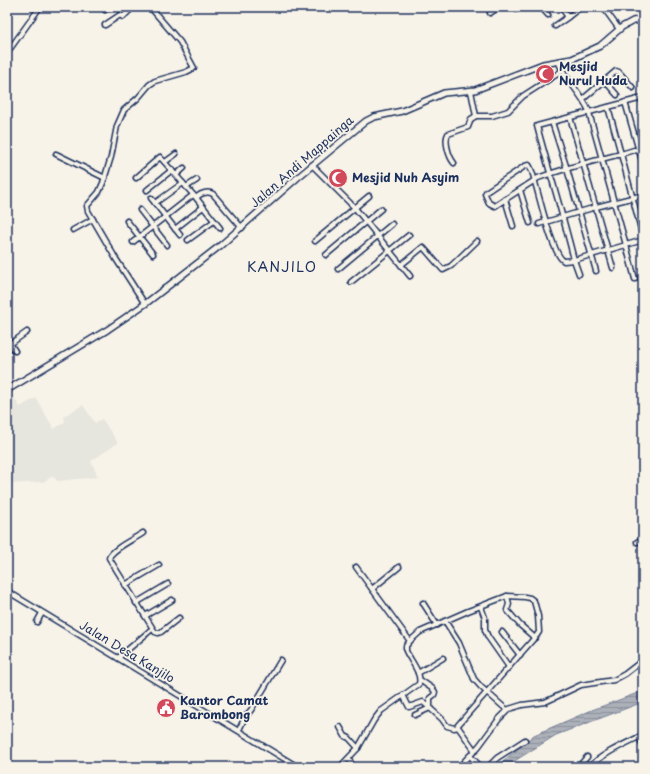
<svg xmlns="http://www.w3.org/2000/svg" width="650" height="774" font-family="'Playpen Sans',sans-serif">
<defs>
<pattern id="water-rules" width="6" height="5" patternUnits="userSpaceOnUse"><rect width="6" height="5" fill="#acb0b9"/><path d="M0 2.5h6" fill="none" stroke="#8b909a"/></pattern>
</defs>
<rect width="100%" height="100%" fill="#f7f3e8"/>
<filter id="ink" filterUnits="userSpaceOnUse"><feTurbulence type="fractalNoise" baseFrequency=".025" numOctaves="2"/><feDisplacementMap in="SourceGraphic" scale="8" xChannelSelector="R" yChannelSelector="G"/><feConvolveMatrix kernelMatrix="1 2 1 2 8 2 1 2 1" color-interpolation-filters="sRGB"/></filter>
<g filter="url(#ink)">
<!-- built -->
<path fill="#e6e5de" d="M10,391L20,407L36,398L54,429L65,422L64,416L83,405L95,423L102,419L118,443L91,461L98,477L57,481L53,476L43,482L7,484V458L9,457L7,454V393Z"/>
<!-- water -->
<path fill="url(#water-rules)" stroke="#727c95" d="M643,691V702L556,735L516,760L508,767H496L534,735L592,710Z"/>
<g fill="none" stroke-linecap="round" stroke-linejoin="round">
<defs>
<g id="minor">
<path d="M134,7H140"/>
<path d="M515,7L517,9"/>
<path d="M541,7L548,15"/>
<path d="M561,7L568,17L581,7"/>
<path d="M603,7L619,29"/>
<path d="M105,10L109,7"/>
<path d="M490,13L499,7"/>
<path d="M105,25L120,15L123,17L133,7"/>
<path d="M555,26L568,17"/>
<path d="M7,53L40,7"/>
<path d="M558,61C565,79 580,92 588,109L626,245L643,240"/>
<path d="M605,81L617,95"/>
<path d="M471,91L476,116H492L508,111L523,96L562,71"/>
<path d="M583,99L616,71L619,72L633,88"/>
<path d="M625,102L639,151L643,149"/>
<path d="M643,102L642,98L537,126C549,171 563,215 574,260L564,261C553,256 540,199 536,186C534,179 533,171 529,165L525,166L486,192L485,194L489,203L495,206L535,180L538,178C565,168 593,161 621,154L643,237"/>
<path d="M608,107L621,154L634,150L639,151L643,164"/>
<path d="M570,117L613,268"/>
<path d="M552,122L567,169L596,271"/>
<path d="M56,154L105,178"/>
<path d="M165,162L176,154"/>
<path d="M454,163C449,157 444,141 448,134L468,127L471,119L476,116"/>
<path d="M312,165L355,208L410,276"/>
<path d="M176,175L184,168"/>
<path d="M136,178L160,157L197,199"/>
<path d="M186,187L197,180"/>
<path d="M147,190L172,170"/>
<path d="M520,190L530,223"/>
<path d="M151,198L180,235"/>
<path d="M505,199L513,226"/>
<path d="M155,203L183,183"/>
<path d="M140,210L167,245"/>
<path d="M127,221L153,254"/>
<path d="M539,224L596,207L643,195"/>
<path d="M220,228L197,199V197C201,193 208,191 213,194L242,228"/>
<path d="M175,229L203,207"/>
<path d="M73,230L93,219"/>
<path d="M188,240L214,221"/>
<path d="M315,241L369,196"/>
<path d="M133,242L193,195"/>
<path d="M326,255L381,209"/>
<path d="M401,265L423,247L443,270L451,266L477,241"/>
<path d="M338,269L392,224"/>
<path d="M579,274L574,260L626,245L635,279"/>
<path d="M351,282L409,235"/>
<path d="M145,304L116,259L88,211L87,206L99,192L103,183L111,157L117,126L124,110L138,98L149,85L155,81L186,72L194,68L180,42L150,7"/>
<path d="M7,339L15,351"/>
<path d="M10,344L27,332"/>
<path d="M143,533C134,539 112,549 109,558L155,632L158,633L161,632L179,618"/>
<path d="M637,542L643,539"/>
<path d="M356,567L410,641"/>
<path d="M125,585L159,565"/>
<path d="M372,589L399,567"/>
<path d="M7,591L298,767"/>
<path d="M507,596L509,604L507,610L520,625L535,638"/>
<path d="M136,603L168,584"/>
<path d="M423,603L437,625"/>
<path d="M481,607L485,618V630L488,637L509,667"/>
<path d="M145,616L172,600"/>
<path d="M445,621L459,643L474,679L481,687L507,710"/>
<path d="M37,622L42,613"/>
<path d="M502,632L520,655"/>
<path d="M118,658L152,629"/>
<path d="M418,673L443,658"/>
<path d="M420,680L433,689L435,692L434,695L430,698V708"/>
<path d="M403,695L409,707L423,702L442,719L447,726L454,728L458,727"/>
<path d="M415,715L430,708"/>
<path d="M340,727L345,736L349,738L358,748"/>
<path d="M239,730L245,717L251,710L281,660"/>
<path d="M639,737L643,746"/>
<path d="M470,756L481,767"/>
<path d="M349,759L353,767"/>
<path d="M340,767L358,748L374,720L381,711L419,684C422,673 410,660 406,651V646L410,641L420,632L468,611L507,596L525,597L530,598L534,601L538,616L539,632L537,635L458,725V727L475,751"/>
<path d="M459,767L479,746L499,719L509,709L522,705L545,702L581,685L614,680L625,674L643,660"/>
<path d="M488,767L497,758L525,740"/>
<path d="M581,767L580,765L587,757"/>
<path d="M590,767C599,755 629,742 643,735"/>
</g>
<path id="major" d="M7,390L107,330L145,304L221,245L297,178L366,121L374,117L402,111L444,93L475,90L543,64L572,59L600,46L622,27L633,21L643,19"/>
</defs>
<!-- minor casing -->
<use href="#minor" stroke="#1b2f5e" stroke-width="7"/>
<!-- major casing -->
<use href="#major" stroke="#1b2f5e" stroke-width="8"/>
<!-- minor -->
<use href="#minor" stroke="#f7f3e8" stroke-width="4"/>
<!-- major -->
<use href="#major" stroke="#f7f3e8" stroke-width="5"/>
</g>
</g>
<!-- icons -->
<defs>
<symbol id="mosque-disc" viewBox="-11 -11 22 22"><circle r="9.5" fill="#d1495b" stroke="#f7f3e8"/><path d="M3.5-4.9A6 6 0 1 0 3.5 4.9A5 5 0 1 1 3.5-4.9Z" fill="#fff"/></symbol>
<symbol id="civic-disc" viewBox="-11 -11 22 22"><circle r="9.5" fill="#d1495b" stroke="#f7f3e8"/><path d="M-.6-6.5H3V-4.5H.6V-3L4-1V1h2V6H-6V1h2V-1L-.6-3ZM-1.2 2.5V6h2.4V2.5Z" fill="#fff"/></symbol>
</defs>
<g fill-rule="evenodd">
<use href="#mosque-disc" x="534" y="63" width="22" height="22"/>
<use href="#mosque-disc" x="327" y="167" width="22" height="22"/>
<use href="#civic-disc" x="155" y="697" width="22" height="22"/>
</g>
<g text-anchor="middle" stroke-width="3.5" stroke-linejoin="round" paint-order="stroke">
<!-- poi labels -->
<g font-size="12" font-weight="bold" fill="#1b2f5e" stroke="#f7f3e8" text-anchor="start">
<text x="559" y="71">Mesjid<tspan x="559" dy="14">Nurul Huda</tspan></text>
<text x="352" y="182">Mesjid Nuh Asyim</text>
<text x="180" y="705">Kantor Camat<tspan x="180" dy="14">Barombong</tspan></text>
</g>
<!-- street labels -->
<g font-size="12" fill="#1b2f5e" stroke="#f7f3e8">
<text transform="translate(302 162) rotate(-41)" y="4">Jalan Andi Mappainga</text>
<text transform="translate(127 652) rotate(31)" y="4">Jalan Desa Kanjilo</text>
</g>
<!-- quarter labels -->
<g font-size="14" letter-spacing="1" fill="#1b2f5e" stroke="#f7f3e8">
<text x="282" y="272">KANJILO</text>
</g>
</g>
<!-- margin -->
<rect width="650" height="774" fill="none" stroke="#f7f3e8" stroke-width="24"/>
<rect x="12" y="12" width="626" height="750" fill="none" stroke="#1b2f5e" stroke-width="1.5" filter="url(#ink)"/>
</svg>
